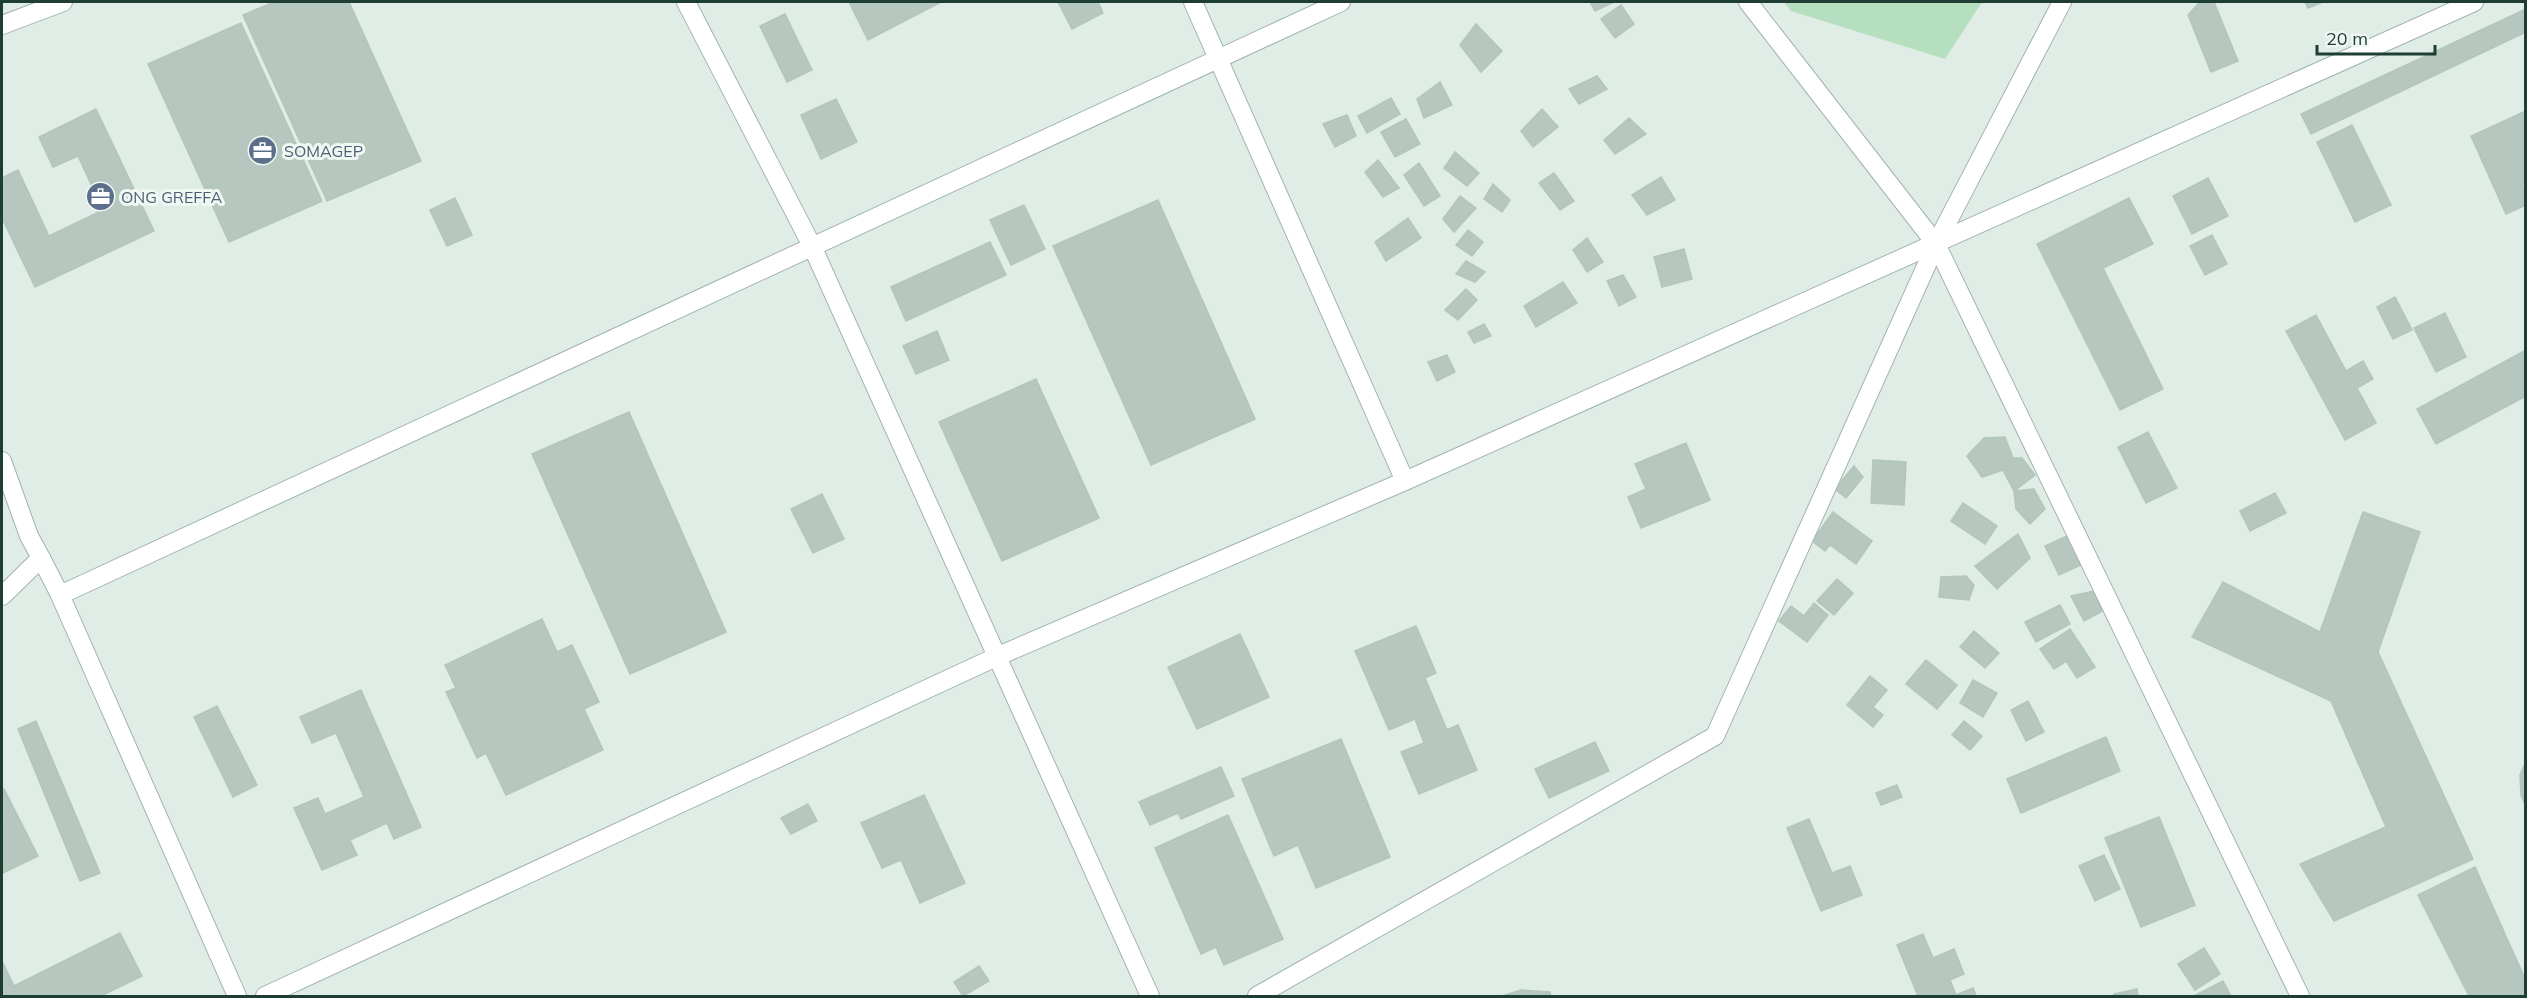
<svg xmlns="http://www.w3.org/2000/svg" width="2527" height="998" font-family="Mulish,sans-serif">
<rect width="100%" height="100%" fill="#e0ece6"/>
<!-- green -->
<path fill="#b6dfbf" d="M1784,2H1982L1945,59L1791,11Z"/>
<!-- building -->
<g fill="#b5c7be" stroke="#b2c6bc" stroke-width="1.5">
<path d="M274,2H349L421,161L327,201L243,15Z"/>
<path d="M849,2H941L868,40Z"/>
<path d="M1058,2H1098L1103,13L1072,29Z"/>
<path d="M1590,2H1614L1595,11Z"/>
<path d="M2200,2H2214L2238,61L2211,72L2188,15Z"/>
<path d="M2305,2H2323L2308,8Z"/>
<path d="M1621,5L1634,24L1615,38L1601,19Z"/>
<path d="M2526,9V32L2311,134L2301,114Z"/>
<path d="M785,14L812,70L787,82L760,26Z"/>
<path d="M241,23L322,201L229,242L148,64Z"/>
<path d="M1476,24L1502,51L1481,72L1460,45Z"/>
<path d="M1597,76L1607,89L1579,104L1569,89Z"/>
<path d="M1440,82L1452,105L1424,118L1417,99Z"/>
<path d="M1391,98L1400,114L1367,133L1358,116Z"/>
<path d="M836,99L857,142L821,159L801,115Z"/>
<path d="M96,109L154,231L35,287L2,218V178L18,170L49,236L103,210L78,156L53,167L39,137Z"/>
<path d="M1542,109L1558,127L1533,147L1521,131Z"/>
<path d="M2526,111V183L2522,185L2526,194V205L2506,214L2471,136Z"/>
<path d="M1347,115L1356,136L1335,147L1323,124Z"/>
<path d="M1629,118L1646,134L1615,154L1604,140Z"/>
<path d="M1406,119L1420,144L1395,157L1381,132Z"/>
<path d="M2352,125L2391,205L2355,222L2317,142Z"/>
<path d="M1455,152L1479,173L1467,186L1444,168Z"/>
<path d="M1378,160L1399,188L1383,197L1365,172Z"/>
<path d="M1419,163L1440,196L1424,206L1404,175Z"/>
<path d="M1554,173L1574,201L1560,210L1539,183Z"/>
<path d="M1661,177L1675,200L1647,215L1632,195Z"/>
<path d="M2208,178L2228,216L2192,234L2173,196Z"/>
<path d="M1493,184L1510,200L1502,212L1484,199Z"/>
<path d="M1460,196L1476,208L1454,232L1443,219Z"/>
<path d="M455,198L472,235L447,246L430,210Z"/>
<path d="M2129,198L2153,244L2103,268L2163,389L2120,410L2037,244Z"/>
<path d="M1158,200L1255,419L1151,465L1053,246Z"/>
<path d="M1024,205L1045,249L1011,265L990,220Z"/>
<path d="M1408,218L1421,238L1386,261L1375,242Z"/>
<path d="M1468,230L1483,242L1472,256L1456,245Z"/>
<path d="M2212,235L2227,264L2205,275L2190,246Z"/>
<path d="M1587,238L1603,262L1587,272L1573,250Z"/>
<path d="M990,242L1006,275L906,321L891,287Z"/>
<path d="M1684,249L1692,279L1662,287L1654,257Z"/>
<path d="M1466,261L1485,272L1475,282L1456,274Z"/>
<path d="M1623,275L1636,297L1619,306L1607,281Z"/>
<path d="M1563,282L1577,303L1536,327L1524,306Z"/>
<path d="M1466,289L1477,300L1458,320L1445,310Z"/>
<path d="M2395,297L2412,330L2393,339L2377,307Z"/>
<path d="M2445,313L2466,357L2436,372L2414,328Z"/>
<path d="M2316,315L2346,371L2363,361L2373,379L2357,388L2376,423L2345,440L2286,331Z"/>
<path d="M1484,324L1491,336L1474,343L1468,332Z"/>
<path d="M937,331L949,360L916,374L903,346Z"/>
<path d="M2526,350V396L2436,444L2417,409Z"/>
<path d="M1447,355L1455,372L1437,381L1428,362Z"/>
<path d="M1036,379L1099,518L1002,561L939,422Z"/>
<path d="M629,412L726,632L630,674L532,454Z"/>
<path d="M2148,432L2177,488L2146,503L2118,447Z"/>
<path d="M2005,437L2013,458L2003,470L1982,477L1967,456L1984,438Z"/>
<path d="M1686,443L1710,500L1641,528L1628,497L1646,489L1635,464Z"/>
<path d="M2013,458H2022L2035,475L2014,491L2003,470Z"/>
<path d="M1873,460L1906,462L1904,505L1871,503Z"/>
<path d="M1854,466L1863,477L1846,498L1835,489Z"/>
<path d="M2034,489L2045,509L2030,524L2016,509L2014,491Z"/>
<path d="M2275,493L2286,513L2250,531L2240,511Z"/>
<path d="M822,494L844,539L813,553L791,509Z"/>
<path d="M1963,503L1997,526L1985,544L1951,521Z"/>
<path d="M1833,512L1872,541L1856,564L1830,545L1825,551L1812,541Z"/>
<path d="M2363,512L2420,532L2378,652L2473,859L2334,921L2300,864L2386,827L2331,701L2192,637L2223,582L2320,632Z"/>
<path d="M2018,534L2030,558L1997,589L1975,566Z"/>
<path d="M2069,535L2083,564L2059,575L2045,546Z"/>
<path d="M1966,576L1974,585L1969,600L1939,597L1941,577Z"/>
<path d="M1837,579L1853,593L1834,615L1817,601Z"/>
<path d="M2098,590L2108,608L2084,621L2071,596Z"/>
<path d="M1814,603L1828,615L1807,642L1779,621L1791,606L1804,616Z"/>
<path d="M2060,605L2070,624L2036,642L2025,622Z"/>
<path d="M542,619L557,652L572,645L599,702L584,709L603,750L506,795L486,753L477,758L446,692L456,688L445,665Z"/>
<path d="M1416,626L1436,673L1425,678L1447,730L1458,725L1477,770L1419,794L1401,752L1424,743L1415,719L1389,730L1355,651Z"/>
<path d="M2070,629L2084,650L2054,669L2040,649Z"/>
<path d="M1974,631L1999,653L1985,668L1960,647Z"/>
<path d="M1240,634L1269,697L1197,729L1168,667Z"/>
<path d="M2084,650L2095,667L2077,678L2066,661Z"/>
<path d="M1926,660L1957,685L1937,709L1906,684Z"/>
<path d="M1870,676L1887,690L1873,707L1883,715L1873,727L1847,705Z"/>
<path d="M1973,680L1997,693L1983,717L1960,703Z"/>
<path d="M361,690L421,827L394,839L387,823L350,840L357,855L322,870L294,808L318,798L325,814L364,797L336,733L312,743L300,717Z"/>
<path d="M2028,701L2044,732L2026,741L2011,710Z"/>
<path d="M217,706L257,785L233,797L194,717Z"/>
<path d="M36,721L100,873L80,881L18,729Z"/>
<path d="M1964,721L1982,736L1970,750L1952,735Z"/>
<path d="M2106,737L2120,771L2021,813L2007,779Z"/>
<path d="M1341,739L1390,857L1316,888L1298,845L1274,856L1242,779Z"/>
<path d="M1595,742L1609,771L1549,798L1535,769Z"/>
<path d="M2526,761V807L2521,795L2520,775Z"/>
<path d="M1221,767L1234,796L1181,819L1178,813L1150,825L1139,802Z"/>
<path d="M1897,785L1902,797L1881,805L1876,793Z"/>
<path d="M4,789L38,856L3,873L2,790Z"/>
<path d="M924,795L965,883L920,903L901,860L882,868L861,823Z"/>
<path d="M808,804L817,821L791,834L781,818Z"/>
<path d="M1228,815L1283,939L1224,965L1216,947L1201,954L1155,848Z"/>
<path d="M2159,817L2195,905L2141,927L2105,838Z"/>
<path d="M1809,819L1832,873L1850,866L1862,895L1821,911L1787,828Z"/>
<path d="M2104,855L2120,889L2095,901L2079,866Z"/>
<path d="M2475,867L2526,981V996H2469L2418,895Z"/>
<path d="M120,933L142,976L101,996H2V961L14,986Z"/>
<path d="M1923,934L1933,958L1954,949L1964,974L1950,980L1956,995L1973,988L1976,996H1918L1897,945Z"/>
<path d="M2204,948L2220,974L2195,990L2178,964Z"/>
<path d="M979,966L989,981L963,996L954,982Z"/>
<path d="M2223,981L2231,996H2197L2196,995Z"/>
<path d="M2137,989L2138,996H2115L2114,994Z"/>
<path d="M1521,990L1550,992L1551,996H1502Z"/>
</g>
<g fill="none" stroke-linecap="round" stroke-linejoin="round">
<defs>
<g id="minor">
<path d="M686,2L812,246L1150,996"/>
<path d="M1193,2L1405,481"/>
<path d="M1748,2L1936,244L2300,996"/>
<path d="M2,25L63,2"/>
<path d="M2,461L29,536L41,558L2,596"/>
<path d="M41,558L60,595L1341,2"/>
<path d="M60,595L237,996"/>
<path d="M265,996L996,657L1405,481L2474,2"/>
<path d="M1257,996L1715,736L1936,244L2062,2"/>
</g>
</defs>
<!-- minor casing -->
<use href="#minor" stroke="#a2b4ad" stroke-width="20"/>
<!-- minor -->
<use href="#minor" stroke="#fff" stroke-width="18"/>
</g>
<!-- icons -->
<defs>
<symbol id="office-disc" viewBox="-11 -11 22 22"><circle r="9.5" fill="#5c6f8a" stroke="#f0f8f4"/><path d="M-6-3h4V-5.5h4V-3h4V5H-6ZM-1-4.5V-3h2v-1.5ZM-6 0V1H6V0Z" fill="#fff"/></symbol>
</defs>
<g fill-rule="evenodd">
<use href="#office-disc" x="246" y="134" width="33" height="33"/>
<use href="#office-disc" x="84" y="180" width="33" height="33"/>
</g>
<g text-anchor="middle" stroke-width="6" stroke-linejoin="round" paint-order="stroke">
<!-- service labels -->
<g font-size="16" fill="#4e5e75" stroke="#f0f8f4" text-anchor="start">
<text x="284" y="157">SOMAGEP</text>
<text x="121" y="203">ONG GREFFA</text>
</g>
</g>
<!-- border -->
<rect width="2527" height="998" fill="none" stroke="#1f3e33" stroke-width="6"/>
<!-- scale -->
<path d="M2317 45v9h118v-9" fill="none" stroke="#1f3e33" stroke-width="3"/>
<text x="2326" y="45" font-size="18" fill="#1f3e33" stroke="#f0f8f4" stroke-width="4.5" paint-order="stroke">20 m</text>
</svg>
